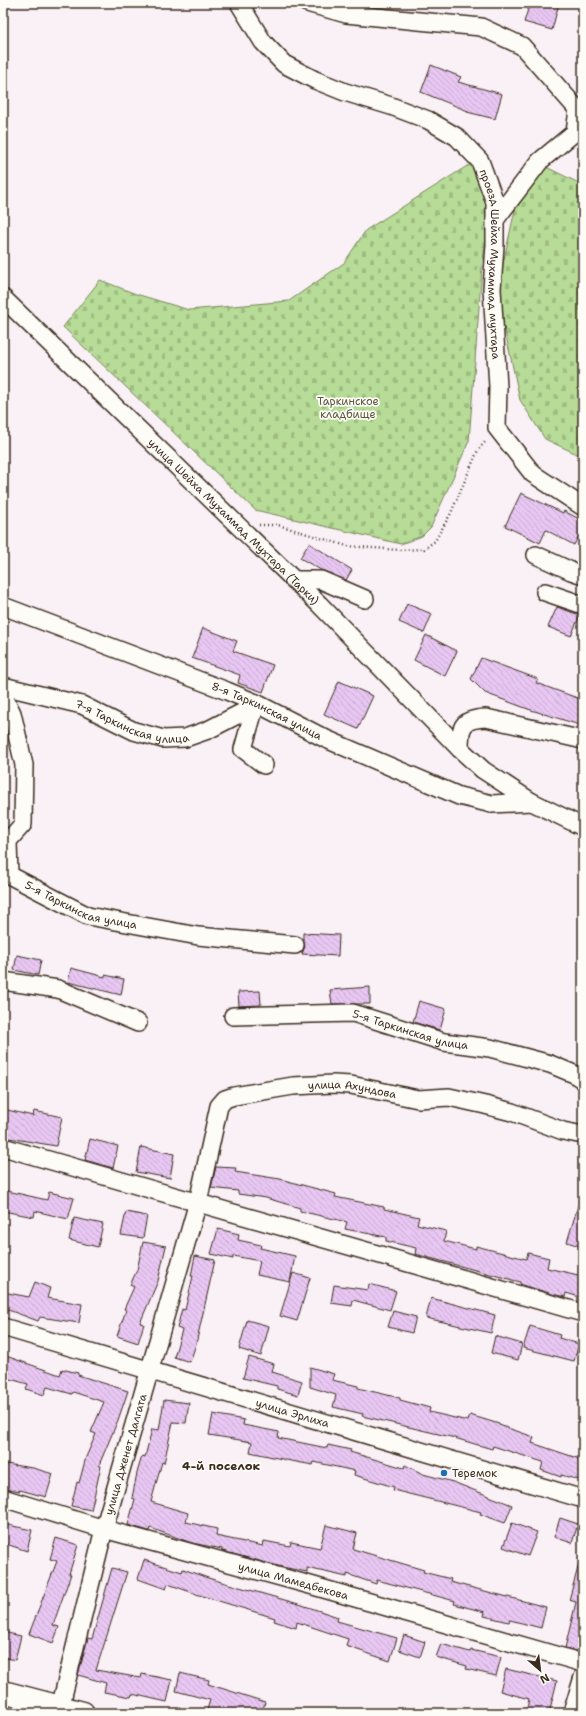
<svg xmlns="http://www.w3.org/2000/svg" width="586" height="1716" font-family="'Shantell Sans',sans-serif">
<defs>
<pattern id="cemetery-stones" width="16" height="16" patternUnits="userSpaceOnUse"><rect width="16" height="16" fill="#b7dc97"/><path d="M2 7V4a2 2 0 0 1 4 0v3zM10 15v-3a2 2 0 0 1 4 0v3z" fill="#9ebd82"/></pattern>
<pattern id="building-back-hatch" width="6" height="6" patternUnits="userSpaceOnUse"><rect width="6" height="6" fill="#e8c7f3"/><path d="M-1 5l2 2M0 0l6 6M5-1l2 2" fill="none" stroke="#c8abd0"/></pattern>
</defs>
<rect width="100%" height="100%" fill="#f9f1f6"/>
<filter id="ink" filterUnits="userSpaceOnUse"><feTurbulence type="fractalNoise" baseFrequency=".025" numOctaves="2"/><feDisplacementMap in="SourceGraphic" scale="8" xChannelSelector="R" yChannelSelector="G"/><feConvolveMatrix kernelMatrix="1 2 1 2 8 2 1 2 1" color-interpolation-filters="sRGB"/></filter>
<g filter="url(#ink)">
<!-- cemetery -->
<g fill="url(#cemetery-stones)" stroke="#79835a">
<path d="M475,161L491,204L482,267L469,441L431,527L422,536L401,544L255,510L63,327L100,280L136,294L189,310L289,301L344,263L366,230Z"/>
<path d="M544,166L583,185V457L545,439L520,400L500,308V277L515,210Z"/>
</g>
<!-- building -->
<g fill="url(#building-back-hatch)" stroke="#3b2a1e">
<path d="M530,3H559L552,30L524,22Z"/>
<path d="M431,65L461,77L458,82L502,94L495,119L467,112L468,111L421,92Z"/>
<path d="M521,493L563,513L564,511L583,521V528L574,545L546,530L540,543L505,526Z"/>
<path d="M309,543L352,570L346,580L321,570L300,558Z"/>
<path d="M407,604L432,614L424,633L399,622Z"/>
<path d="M557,607L580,615L571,636L548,627Z"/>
<path d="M203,628L237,641L233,651L273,665L263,692L238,683L240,675L192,658Z"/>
<path d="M426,635L457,651L445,676L414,660Z"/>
<path d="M481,658L538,679L536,683L583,700V726L528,709L485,693L471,679Z"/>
<path d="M339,681L373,696L358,729L324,714Z"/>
<path d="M303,933L339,935L338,956L302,954L305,946L303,939Z"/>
<path d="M17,955L41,960L38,975L14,970Z"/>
<path d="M71,968L105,977V975L124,979L121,995L68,982Z"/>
<path d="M370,987V1004H332L330,990Z"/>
<path d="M260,991L261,1005L239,1006L238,992Z"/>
<path d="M419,1001L446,1009L440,1030L413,1022Z"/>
<path d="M3,1109L33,1116L34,1111L62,1117L56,1146L3,1137Z"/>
<path d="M90,1139L118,1146L113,1168L85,1160Z"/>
<path d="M141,1147L174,1154L170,1178L136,1172Z"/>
<path d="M216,1167L236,1168L235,1172L280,1179L336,1194L335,1197L384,1207V1209L419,1217L417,1224L446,1231L444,1241L476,1249V1246L526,1259L528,1253L549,1258L547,1268L583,1276V1298L566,1293L565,1297L552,1294L520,1284V1282L415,1254L416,1248L386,1241V1237L345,1229L347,1222L300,1211V1208L266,1198L238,1194V1191L211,1188Z"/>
<path d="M3,1190L47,1200L49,1192L74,1198L68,1219L35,1211L34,1217L3,1211Z"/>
<path d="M580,1199H583V1247L567,1242Z"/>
<path d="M126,1212L147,1216L143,1238L121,1235Z"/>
<path d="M74,1218L103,1224L98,1247L69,1240Z"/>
<path d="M218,1229L239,1234L238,1240L261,1245L260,1248L295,1256L290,1282L257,1275L260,1261L233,1256V1259L211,1254Z"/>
<path d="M143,1242L166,1246L158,1281L140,1323L144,1324L138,1343L117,1336L126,1310L124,1309L134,1287L130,1285L137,1270Z"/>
<path d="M195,1256L215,1260L196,1344L190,1362L174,1357L182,1330L177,1328L182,1309L185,1310L193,1276H191Z"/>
<path d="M293,1273L310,1278L297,1321L280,1316Z"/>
<path d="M35,1282L50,1288L47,1298L82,1304L79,1323L40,1317L38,1321L3,1308V1292L29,1297Z"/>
<path d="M369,1284L396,1291L390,1310L353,1300L352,1306L331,1303L334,1285L368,1290Z"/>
<path d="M431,1298L495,1315L491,1333L426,1318Z"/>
<path d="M393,1311L416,1317L412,1333L388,1327Z"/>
<path d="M247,1320L269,1326L261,1356L239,1349Z"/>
<path d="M530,1326L560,1335L559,1338L579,1344L574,1361L523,1348Z"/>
<path d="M495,1336L522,1344L518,1360L491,1353Z"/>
<path d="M3,1355L60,1375L62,1369L78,1373V1375L128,1391L118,1420L99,1465L101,1466L91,1510L71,1506L77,1482L79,1483L86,1457L96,1434L91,1432L104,1402L73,1392L72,1394L47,1387L44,1395L26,1389L28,1384L3,1377Z"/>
<path d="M249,1357L274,1364L272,1372L302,1381L298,1395L277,1389V1386L243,1378Z"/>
<path d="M310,1367L334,1374L332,1380L358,1386V1388L400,1398V1400L430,1408L429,1412L468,1421L470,1415L499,1424V1425L534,1437L532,1443L583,1460V1481L561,1475V1477L541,1470L543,1462L493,1446L492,1449L451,1437L362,1416L363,1414L333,1407L336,1395L310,1387Z"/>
<path d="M164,1400L189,1403L186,1423L173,1422L164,1463L162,1462L151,1502L188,1513L186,1522L217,1529L216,1536L263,1546L264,1541L290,1546L291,1542L320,1548L326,1525L357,1533L353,1549L424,1570L423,1572L451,1579L450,1582L546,1607L541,1628L510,1620L509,1622L484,1616L485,1612L454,1604L455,1601L377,1580L376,1584L347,1574V1577L307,1568V1572L282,1567L222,1551V1549L192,1543L150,1528L149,1531L128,1525L135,1499L132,1498L137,1473L142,1456L145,1457L152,1429L159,1430Z"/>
<path d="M213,1414L244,1420L243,1425L279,1432L278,1438L327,1448L328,1445L351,1450L350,1452L404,1468L405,1465L423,1474L453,1482L512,1505L505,1523L480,1514L481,1512L393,1490L394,1487L354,1475L355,1471L314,1462L313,1465L291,1461L250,1452L252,1442L209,1435Z"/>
<path d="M6,1464L33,1468L53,1474L46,1497L20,1490V1491L3,1488Z"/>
<path d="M560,1518L578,1524L572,1543L554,1537Z"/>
<path d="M512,1523L537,1532L528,1556L503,1547Z"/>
<path d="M3,1524L32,1530L27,1551L3,1543Z"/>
<path d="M56,1538L78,1545L69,1574H71L53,1625L59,1627L53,1643L29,1634L57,1561L50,1559Z"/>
<path d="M144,1560L182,1572L183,1569L208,1578L302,1605L338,1617L337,1621L397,1638L390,1661L346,1646L348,1639L297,1622L296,1628L274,1621L275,1618L199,1595L168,1584L166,1589L138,1579Z"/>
<path d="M579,1564H583V1653L565,1648L576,1602L569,1600Z"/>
<path d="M112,1568L127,1572L96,1670L141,1678L142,1674L172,1680L167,1702L132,1694L131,1697L104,1692L106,1683L78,1675L88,1638L92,1639Z"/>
<path d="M3,1632L21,1636L15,1660L3,1657Z"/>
<path d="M404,1635L425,1642L420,1657L399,1650Z"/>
<path d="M441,1644L470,1652L471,1650L501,1657L496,1676L466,1669L467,1666L436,1657Z"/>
<path d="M506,1669L557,1681L549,1713H526L529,1699L500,1691Z"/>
<path d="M180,1673L209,1680L208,1684L265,1702L262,1713H206L210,1700L176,1691Z"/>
</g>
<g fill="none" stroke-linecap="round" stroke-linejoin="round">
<defs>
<g id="minor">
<path id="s1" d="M239,3L263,42L284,64L315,80L345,92L391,106L428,120L457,137L480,161L495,202V245L492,289L498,387L497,428L533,474L583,507"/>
<path d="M307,3L346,14L481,27L522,46L578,110L575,132L540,161L495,220"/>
<path id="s2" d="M3,298L319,604L460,749L483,770L532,802L583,827"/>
<path d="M536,555L571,571L583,575"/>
<path d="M294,580H321L365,599"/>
<path d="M545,592L583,605"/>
<path id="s3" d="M3,606L227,691L256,703L326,739L459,796L492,804L532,802"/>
<path id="s4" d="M3,686L82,705L134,731L163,739L185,738L208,730L243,712L256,703"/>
<path id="s5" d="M3,695L12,713L24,765L23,824L8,841L9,875L88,916L198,936L295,945"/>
<path d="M256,703L243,749L264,765"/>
<path d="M460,749C460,726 462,719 486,718L583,740"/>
<path d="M3,981L58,989L138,1023"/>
<path id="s6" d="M233,1016L353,1013L444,1042L490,1048L550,1064L574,1074L583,1080"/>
<path d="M3,1147L583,1313"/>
<path id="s7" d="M3,1327L583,1499"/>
<path id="s8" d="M3,1498L104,1529L310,1585L583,1663"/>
<path id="s9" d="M60,1708L104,1529L198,1202L219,1106L225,1099L234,1096L293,1086L333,1084L351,1085L418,1099L449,1097L485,1105L512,1112L563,1131L583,1135"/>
<path d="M572,1713L583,1677"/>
</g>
<path id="major" d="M3,1692L83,1713"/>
</defs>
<!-- minor casing -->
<use href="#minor" stroke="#3b2a1e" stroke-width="20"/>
<!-- major casing -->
<use href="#major" stroke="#3b2a1e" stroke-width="25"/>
<!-- path -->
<path stroke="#3b2a1e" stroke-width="2.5" stroke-dasharray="1 3" stroke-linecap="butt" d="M259,525H278L347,546L399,550L424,549L435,541L451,513L478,450L486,441"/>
<!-- minor -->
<use href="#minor" stroke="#fdfcf7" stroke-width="17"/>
<!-- major -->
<use href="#major" stroke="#fdfcf7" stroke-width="22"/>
</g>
</g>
<!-- markers -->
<circle fill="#1f6fb2" stroke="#fdfcf7" stroke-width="1.5" cx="444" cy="1473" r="4"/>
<g text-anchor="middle" stroke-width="3.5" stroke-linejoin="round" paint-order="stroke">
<!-- street labels -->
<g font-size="11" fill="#3b2a1e" stroke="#fdfcf7">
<text dy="4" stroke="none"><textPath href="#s1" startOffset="403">проезд Шейха Мухаммад мухтара</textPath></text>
<text dy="4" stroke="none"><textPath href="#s2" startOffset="321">улица Шейха Мухаммад Мухтара (Тарки)</textPath></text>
<text dy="4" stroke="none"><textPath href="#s3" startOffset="284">8-я Таркинская улица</textPath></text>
<text dy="4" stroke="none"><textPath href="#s4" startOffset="135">7-я Таркинская улица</textPath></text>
<text dy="4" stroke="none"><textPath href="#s5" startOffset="268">5-я Таркинская улица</textPath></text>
<text dy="4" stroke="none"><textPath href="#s6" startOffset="180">5-я Таркинская улица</textPath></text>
<text dy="4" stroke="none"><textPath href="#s9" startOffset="761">улица Ахундова</textPath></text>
<text dy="4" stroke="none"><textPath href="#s7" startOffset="302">улица Эрлиха</textPath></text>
<text dy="4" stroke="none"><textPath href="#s9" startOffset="262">улица Дженет Далгата</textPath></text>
<text dy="4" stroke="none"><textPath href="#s8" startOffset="302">улица Мамедбекова</textPath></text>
</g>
<!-- park labels -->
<g font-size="11" fill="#5a563c" stroke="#fdfcf7">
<text x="348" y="405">Таркинское<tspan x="348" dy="13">кладбище</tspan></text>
</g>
<!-- poi labels -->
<g font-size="11" fill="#3b2a1e" stroke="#fdfcf7" text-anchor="start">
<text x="452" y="1477">Теремок</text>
</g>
<!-- neighbourhood labels -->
<g font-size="12" font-weight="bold" fill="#3b2a1e" stroke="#fdfcf7">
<text x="221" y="1470">4-й поселок</text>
</g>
</g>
<!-- margin -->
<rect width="586" height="1716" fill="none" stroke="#fdfcf7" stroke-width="16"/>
<rect x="8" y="8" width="570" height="1700" fill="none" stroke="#3b2a1e" stroke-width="1.5" filter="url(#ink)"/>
<!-- north arrow -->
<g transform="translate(540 1670) rotate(152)" stroke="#fdfcf7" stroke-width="3" paint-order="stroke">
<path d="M0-3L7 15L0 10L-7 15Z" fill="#3b2a1e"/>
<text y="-6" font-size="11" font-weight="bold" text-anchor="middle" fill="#3b2a1e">N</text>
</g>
</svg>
